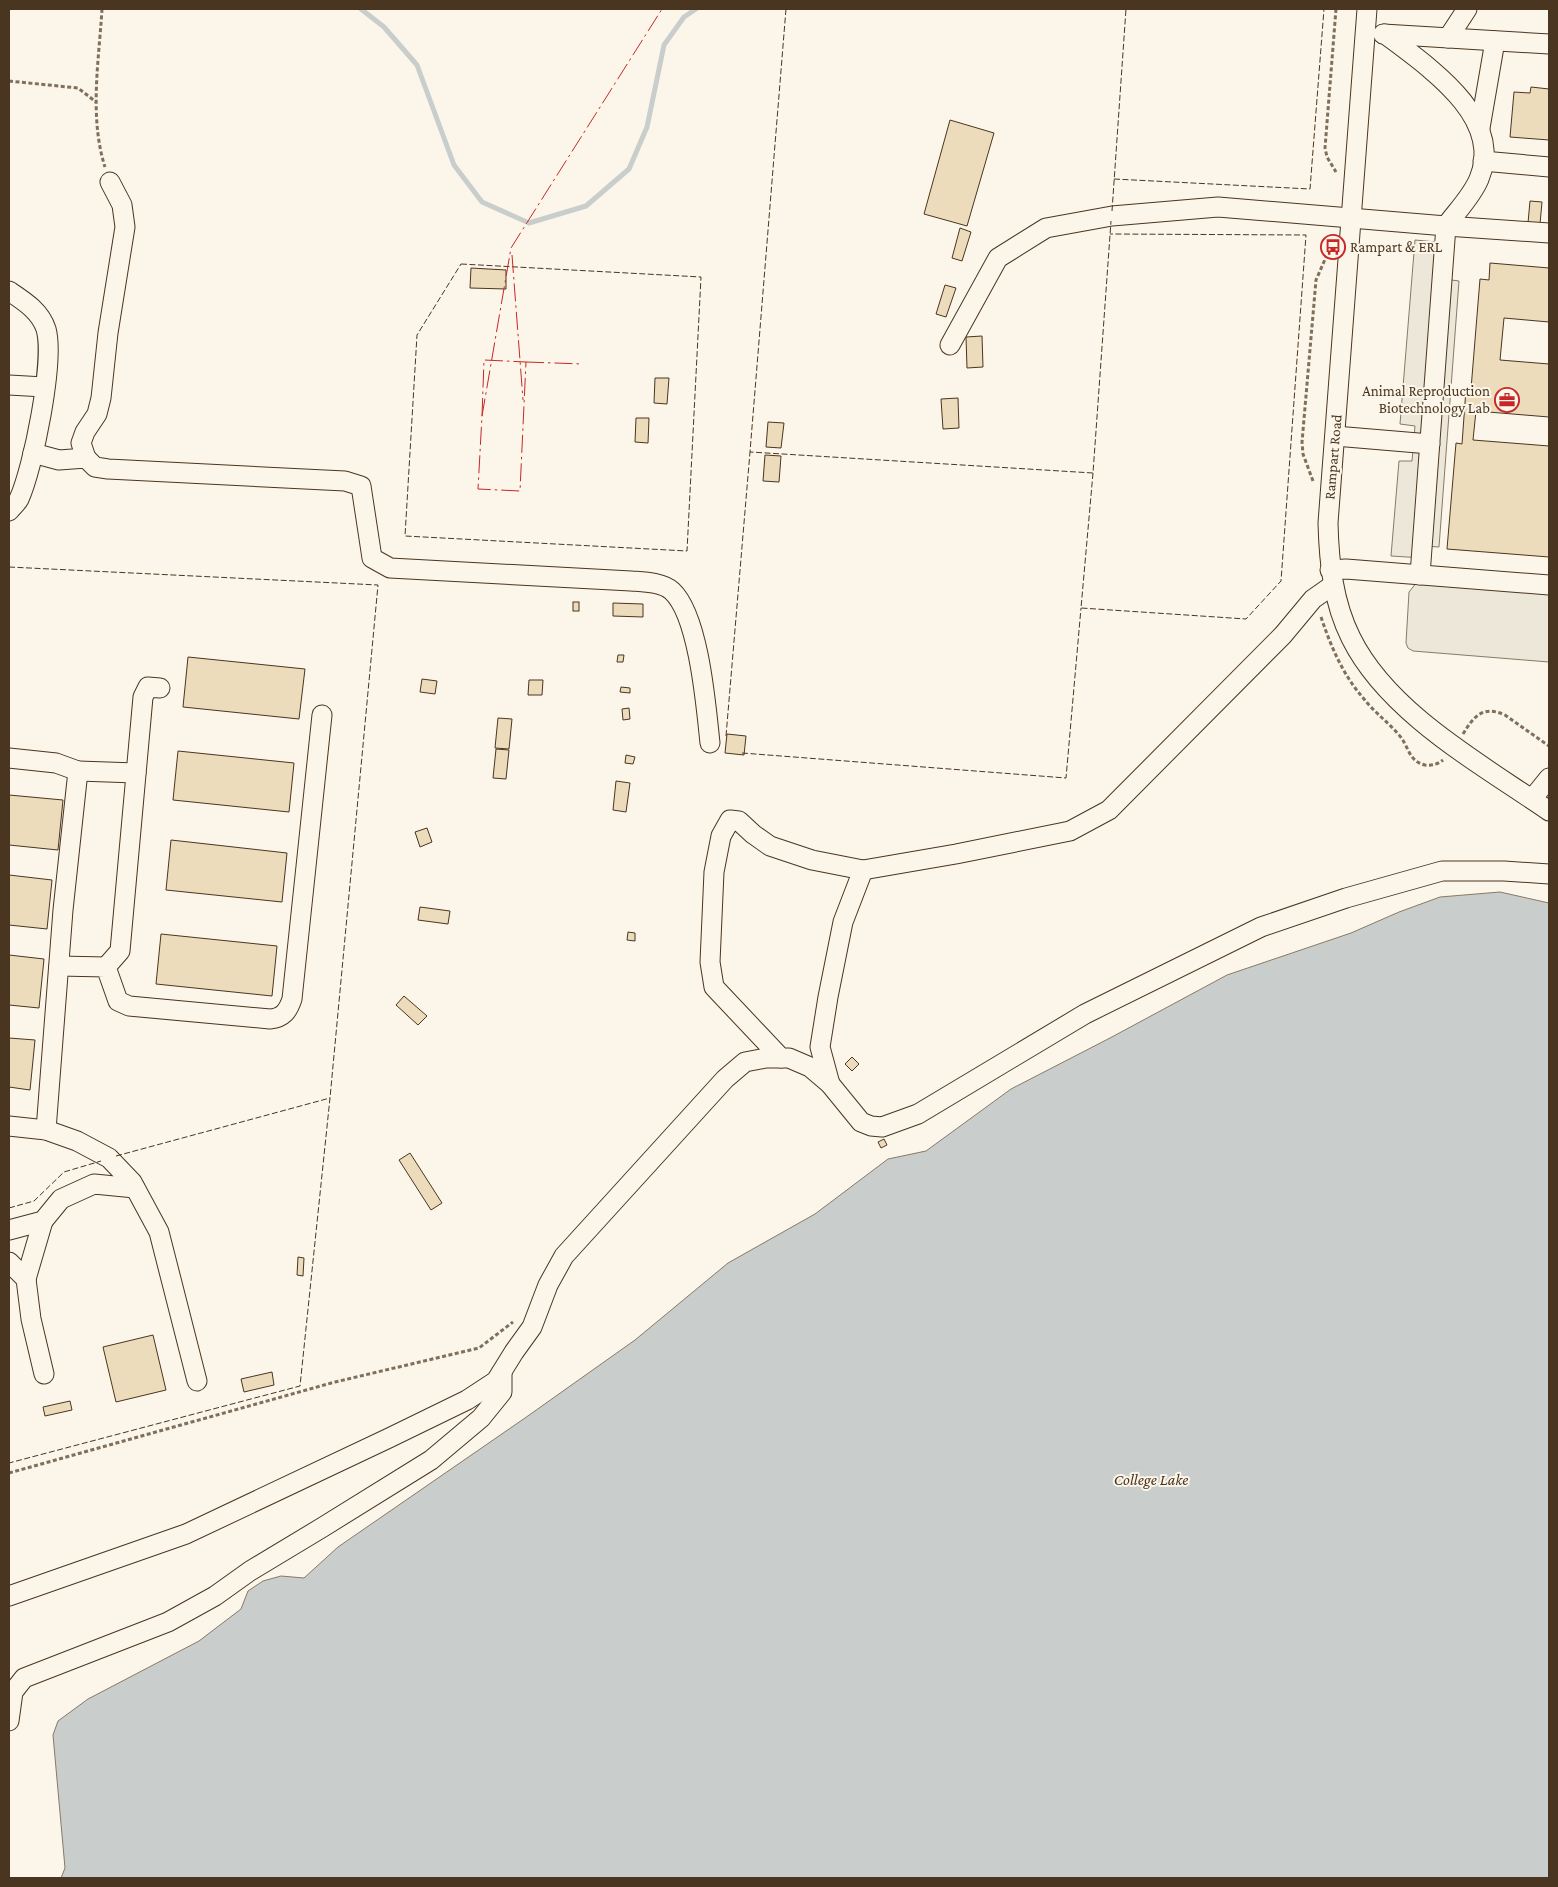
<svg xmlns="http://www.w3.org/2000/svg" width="1558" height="1887" font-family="'Crimson Pro',serif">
<rect width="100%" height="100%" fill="#fbf6e9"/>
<!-- parking -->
<g fill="#ede7d9" stroke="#887966">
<path d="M1415,240L1447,243L1444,279L1459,281L1439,547L1424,546L1423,558L1391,556L1399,461H1412L1415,426L1400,424Z"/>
<path d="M1429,567L1549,577V662L1413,651L1408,648L1406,643L1409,592Z"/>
</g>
<!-- water -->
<path fill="#c9cecd" stroke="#887966" d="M1500,892L1549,903V1878H61L65,1868L53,1735L58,1721L88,1699L199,1641L241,1609L248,1591L263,1581L281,1576L304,1578L338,1547L525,1418L635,1340L728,1263L815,1214L888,1159L926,1151L1011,1089L1110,1038L1227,975L1351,933L1399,912L1440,897Z"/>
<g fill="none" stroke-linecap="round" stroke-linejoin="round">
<!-- stream -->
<path stroke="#c9cecd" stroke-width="5" d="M361,9L384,27L417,65L454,165L482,202L529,223L586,206L629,169L647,127L664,45L684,17L696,9"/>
</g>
<!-- building -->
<g fill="#ecdcbc" stroke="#4a3520">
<path d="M1531,87L1549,89V140L1510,137L1514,92L1530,93Z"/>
<path d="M950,120L994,133L967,226L924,214Z"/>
<path d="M1530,201L1542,202L1540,224L1528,223Z"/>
<path d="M960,228L971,232L962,261L952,258Z"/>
<path d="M1490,263L1549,268V322L1504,318L1500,360L1549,364V417L1476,411L1473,440L1549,446V557L1447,549L1456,443L1462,444L1466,389H1471L1480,279L1489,280Z"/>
<path d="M471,268L506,270V289L470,288Z"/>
<path d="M945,285L956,288L946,317L936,314Z"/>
<path d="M982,336L983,367L967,368L966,337Z"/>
<path d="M655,378H669L667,404L654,403Z"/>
<path d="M958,398L959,428L943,429L941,399Z"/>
<path d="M636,418H649L648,443L635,442Z"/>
<path d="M768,422L784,423L781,448L766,447Z"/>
<path d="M765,455L781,456L779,482L763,481Z"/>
<rect x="573" y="602" width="6" height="9"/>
<path d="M613,603L643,604V617L613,616Z"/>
<path d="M618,655H624L623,662H617Z"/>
<path d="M188,657L305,669L299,719L183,707Z"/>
<path d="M422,679L437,681L435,694L420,692Z"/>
<path d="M529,680H543L542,695H528Z"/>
<path d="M621,687L630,688V693L620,692Z"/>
<path d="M629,708L630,719L623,720L622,709Z"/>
<path d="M498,718L512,719L509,749L495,748Z"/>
<path d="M727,734L746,736L744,755L725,753Z"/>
<path d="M496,749L509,750L506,779L493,778Z"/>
<path d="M178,751L294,763L289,812L173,800Z"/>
<path d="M626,755L635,757L633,764L625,763Z"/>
<path d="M616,781L630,783L626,812L613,810Z"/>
<path d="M9,795L63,800L58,850L9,845Z"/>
<path d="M427,828L432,842L420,847L415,832Z"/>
<path d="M171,840L287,853L282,902L166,890Z"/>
<path d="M9,875L52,880L47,929L9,925Z"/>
<path d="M420,907L450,911L448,924L418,920Z"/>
<path d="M628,932L635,933V941L627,940Z"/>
<path d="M161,934L277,946L272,996L156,984Z"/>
<path d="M9,955L44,959L39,1008L9,1005Z"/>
<path d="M404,996L427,1016L418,1025L396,1005Z"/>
<path d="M9,1038L35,1040L30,1090L9,1087Z"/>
<path d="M852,1057L859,1064L852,1071L845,1064Z"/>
<path d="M884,1139L887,1145L881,1148L878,1142Z"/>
<path d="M410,1153L442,1203L431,1210L399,1160Z"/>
<path d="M298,1257L304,1258L303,1276L297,1275Z"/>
<path d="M153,1335L166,1390L116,1402L103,1347Z"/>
<path d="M272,1372L274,1385L244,1392L241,1379Z"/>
<path d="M70,1401L72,1410L45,1416L43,1407Z"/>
</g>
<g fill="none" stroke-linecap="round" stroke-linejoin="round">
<defs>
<g id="minor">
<path d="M1367,9L1328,523C1329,562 1333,602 1351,638C1388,713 1481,764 1549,811"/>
<path d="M1383,34L1549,44"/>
<path d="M1385,34C1427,66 1505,117 1479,179C1472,196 1457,211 1446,226"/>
<path d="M1448,38L1467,9"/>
<path d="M1480,128L1495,41"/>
<path d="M1483,161L1549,167"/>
<path d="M1446,226L1549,233"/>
<path d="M9,291C24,301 40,311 46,329C55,360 33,469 19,499C17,503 12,507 9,511"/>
<path d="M950,345L998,258L1046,228L1112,216L1218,207L1446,226L1420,575"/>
<path d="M9,385L44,387"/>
<path d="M1335,436L1430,444"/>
<path d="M33,453L59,460L86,458L95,467L108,469L345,481L361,486L372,558L390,568L631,581C644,582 662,582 672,591C699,616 706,706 710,743"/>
<path d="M86,458L81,443L85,432L97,414L101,398L108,333L125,227L122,205L110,182"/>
<path d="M1330,570L1346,569L1549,585"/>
<path d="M1333,585L1313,599L1283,635L1109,810L1070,831L956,854L863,870L812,860L770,846L753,834L739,821L730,820L721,836L714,872L710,962L714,987L781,1058H789L810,1067L830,1084L861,1122L871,1126L882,1127L918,1114L1085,1014L1261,927L1346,898L1442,871H1504L1549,874"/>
<path d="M9,758L56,763L78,771L63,910L46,1130"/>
<path d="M78,771L136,773"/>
<path d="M1532,799L1549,778"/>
<path d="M59,966L106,967L118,1001L129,1006L270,1019C283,1018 288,1011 292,999L322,715"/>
<path d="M106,967L120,951L143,697L148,687L160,688"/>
<path d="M830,1084L820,1047L828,997L843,922L863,870"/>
<path d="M9,1126L46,1130L77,1141L109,1158L132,1182L159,1232L197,1381"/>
<path d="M9,1230L43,1221L61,1199L94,1184L135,1188"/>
<path d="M9,1262L26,1279L31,1319L44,1374"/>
<path d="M26,1279L43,1221"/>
<path d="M9,1596L186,1534L389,1438L467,1400L496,1381L514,1352L532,1327L548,1285L564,1256L725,1079L745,1062L766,1058H781"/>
<path d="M9,1721L13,1692L24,1678L168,1622L215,1596L250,1571L323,1527L431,1460L481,1418L502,1392V1372"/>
</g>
</defs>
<!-- minor casing -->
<use href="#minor" stroke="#4a3520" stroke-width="21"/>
<!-- path -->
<g stroke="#7f6f5c" stroke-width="3" stroke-dasharray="4 2.5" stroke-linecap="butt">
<path d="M102,9C99,60 89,117 105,167"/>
<path d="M1336,9L1325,148L1327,157L1336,172"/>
<path d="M9,81L78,88L96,102"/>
<path d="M1313,481L1303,454L1302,442L1316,280L1330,248"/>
<path d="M1321,617C1331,647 1343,675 1364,699C1374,712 1388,722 1399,735C1409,746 1408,761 1425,765C1432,766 1438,764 1443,760"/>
<path d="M1463,734C1474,716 1483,705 1505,715L1549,746"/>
<path d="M9,1473L335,1382L479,1348L513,1322"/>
</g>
<!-- minor -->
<use href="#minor" stroke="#fbf6e9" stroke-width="19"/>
<!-- fence -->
<g stroke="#4a3520" stroke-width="1" stroke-dasharray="6 2.5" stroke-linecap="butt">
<path d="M786,9L750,452L1093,473L1111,221"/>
<path d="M1114,179L1310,189L1324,9"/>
<path d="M1112,211L1126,9"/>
<path d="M461,264L701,277L687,551L405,536L417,335Z"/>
<path d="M1093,473L1081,608L1246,619L1281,581L1306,235L1110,234"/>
<path d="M9,567L378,585L330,1098L300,1386L9,1463"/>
<path d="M726,736L750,452"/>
<path d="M742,753L1066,778L1081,608"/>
<path d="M116,1156L330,1098"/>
<path d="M9,1208L34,1201L64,1172L101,1161"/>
</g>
<!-- power -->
<g stroke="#c62828" stroke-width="1" stroke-dasharray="18 4 2.5 4" stroke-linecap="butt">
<path d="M512,255L523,400"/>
<path d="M526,362L583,364"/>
<path d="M482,416L484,360L526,362L520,491L478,489L482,416L511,248L662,9"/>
</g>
</g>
<!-- icons -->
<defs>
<symbol id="bus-ring" viewBox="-11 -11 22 22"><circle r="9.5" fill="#fbf6e9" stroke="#c62828" stroke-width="1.5"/><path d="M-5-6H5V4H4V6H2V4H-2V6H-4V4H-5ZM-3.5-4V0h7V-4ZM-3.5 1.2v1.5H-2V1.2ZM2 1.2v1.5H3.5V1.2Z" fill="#c62828"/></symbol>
<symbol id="office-ring" viewBox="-11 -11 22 22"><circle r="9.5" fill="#fbf6e9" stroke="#c62828" stroke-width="1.5"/><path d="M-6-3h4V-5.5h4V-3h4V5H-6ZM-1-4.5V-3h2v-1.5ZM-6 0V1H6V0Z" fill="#c62828"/></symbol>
</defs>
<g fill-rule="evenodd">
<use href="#bus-ring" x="1319" y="233" width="28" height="28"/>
<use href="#office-ring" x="1493" y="386" width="28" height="28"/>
</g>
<g text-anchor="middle" stroke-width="4" stroke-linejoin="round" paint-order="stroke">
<!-- poi labels -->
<g font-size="15" fill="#4a3520" stroke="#fbf6e9" text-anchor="start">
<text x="1350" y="252">Rampart &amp; ERL</text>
<text x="1490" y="396" text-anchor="end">Animal Reproduction<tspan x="1490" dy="17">Biotechnology Lab</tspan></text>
</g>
<!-- street labels -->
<g font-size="15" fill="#4a3520" stroke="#fbf6e9">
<text transform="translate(1333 457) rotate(-85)" y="5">Rampart Road</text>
</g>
<!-- water labels -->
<g font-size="16" font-style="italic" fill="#4a3520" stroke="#fbf6e9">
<text x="1151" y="1485">College Lake</text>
</g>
</g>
<!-- border -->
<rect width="1558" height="1887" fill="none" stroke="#4a3520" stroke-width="20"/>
</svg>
